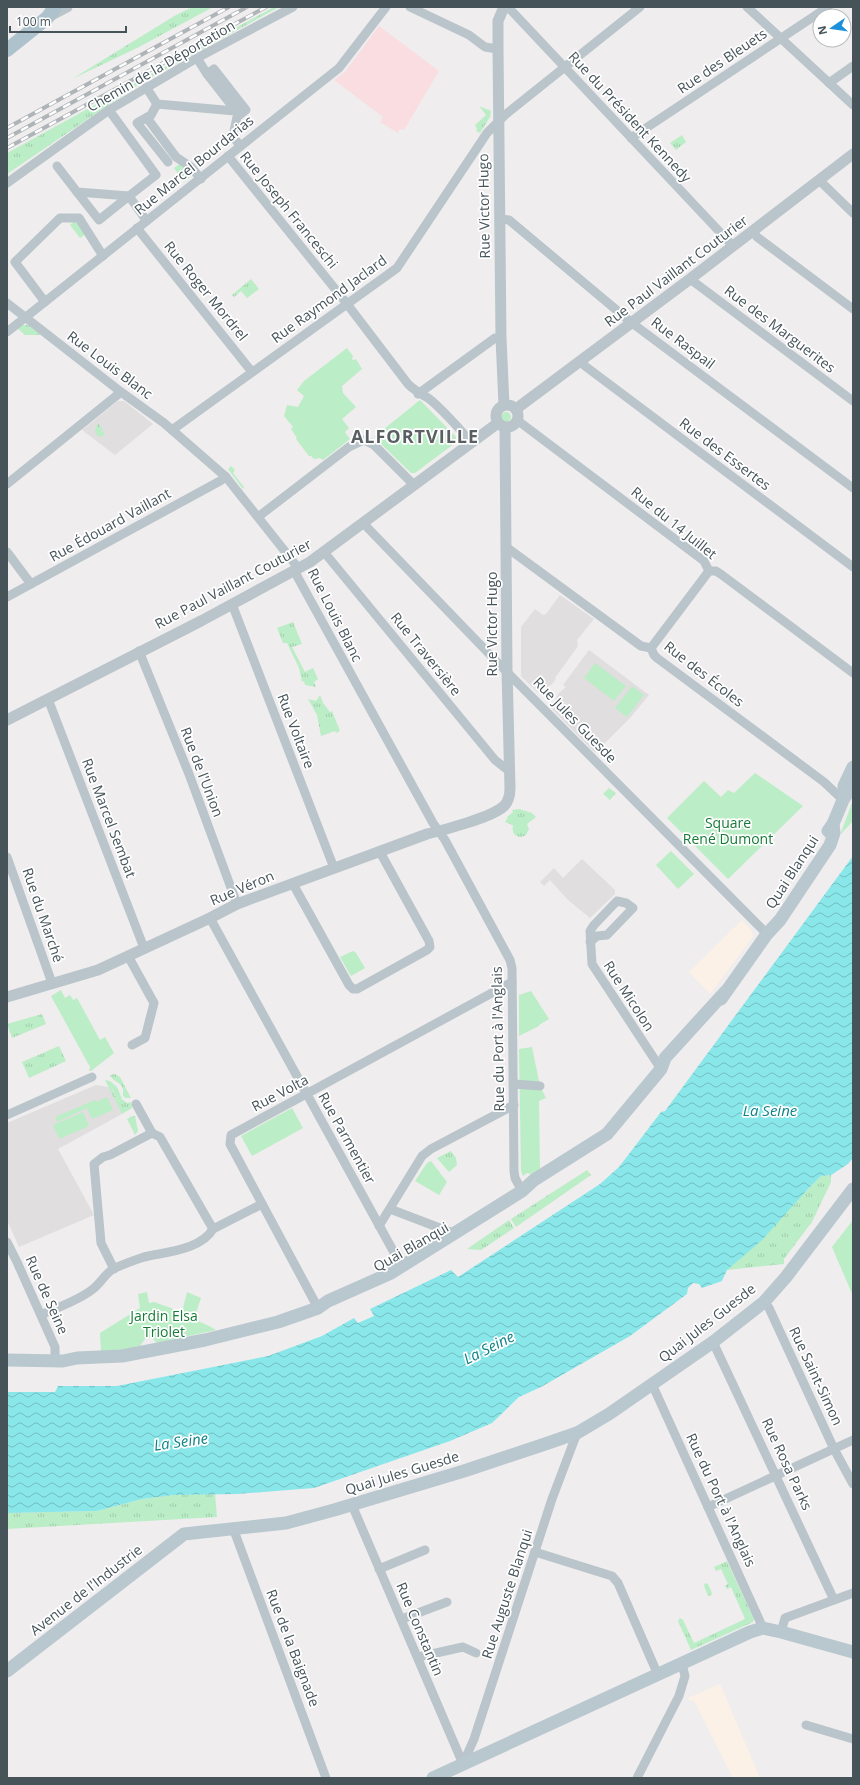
<svg xmlns="http://www.w3.org/2000/svg" width="860" height="1785" font-family="'Open Sans',sans-serif">
<defs>
<pattern id="grass-tufts" width="24" height="20" patternUnits="userSpaceOnUse"><rect width="24" height="20" fill="#bbedc6"/><path d="M3 7l-1-3M5 7V3M7 7l1-3M15 17l-1-3M17 17v-4M19 17l1-3" fill="none" stroke="#a2cdac"/></pattern>
<pattern id="water-waves" width="16" height="10" patternUnits="userSpaceOnUse"><rect width="16" height="10" fill="#89e7ea"/><path d="M0 5q4-4 8 0t8 0" fill="none" stroke="#72bec1"/></pattern>
</defs>
<rect width="100%" height="100%" fill="#f0edee"/>
<!-- commercial -->
<g fill="#fbf1e6">
<path d="M742,920L752,931L753,937L710,994L689,972Z"/>
<path d="M720,1684L760,1778H733L694,1701H690L688,1698Z"/>
</g>
<!-- education -->
<g fill="#e1dedf">
<path d="M118,401H124L153,424L115,455L82,430Z"/>
<path d="M560,595L594,619L577,640L578,646L555,678L556,679L552,684L538,693L521,676V627L535,609L543,615L546,614Z"/>
<path d="M589,650L649,695L631,717L595,753L551,708L559,693L566,687L563,685Z"/>
<path d="M582,859L615,890V894L590,918L568,900L550,880L544,886L540,882L554,868L563,878Z"/>
<path d="M96,1085L109,1087L122,1114L58,1149L94,1215L19,1247L7,1220V1123Z"/>
</g>
<!-- medical -->
<path fill="#fadde0" d="M379,26L439,71L404,130L400,129L398,133L380,122L383,117L334,80L345,72Z"/>
<!-- grass -->
<g fill="url(#grass-tufts)">
<path d="M193,7H213L139,47L72,79L176,15Z"/>
<path d="M274,7H279L138,85L7,174V153Z"/>
<path d="M479,106L491,111L490,117L480,133L476,131L477,129L475,125L486,115Z"/>
<path d="M682,135L686,142L676,150L670,143Z"/>
<path d="M251,279L259,289L247,298L241,291L234,297L232,295Z"/>
<path d="M23,325H28L41,335H25L17,328Z"/>
<circle cx="506" cy="417" r="5"/>
<path d="M99,424L105,435L99,437L95,432L96,426Z"/>
<path d="M293,622L302,644L292,647L305,672L313,668L318,679L314,682L316,687L305,685L304,681L302,682L299,668L287,643H283L277,628Z"/>
<path d="M320,695L323,703L330,712L332,711L340,731L336,733L335,731L321,736L317,715L308,699L316,701Z"/>
<path d="M609,788L616,793L610,800L603,794Z"/>
<path d="M519,809L532,813L536,817L527,824L529,829L526,835C517,840 511,834 513,825L505,822L508,817H507L513,812L512,810Z"/>
<path d="M42,1014L46,1024L12,1038L7,1024Z"/>
<path d="M59,1046L66,1061L29,1078L22,1062Z"/>
<path d="M115,1074L120,1077L131,1098H126L123,1096C123,1094 123,1092 123,1089C121,1082 113,1082 110,1075Z"/>
<path d="M105,1080L110,1081L117,1087L112,1089L118,1101L122,1099L127,1103L131,1102L132,1108L122,1114Z"/>
<path d="M132,1116H135L138,1131L135,1135L127,1119Z"/>
<path d="M451,1151L456,1158L457,1165L449,1172L437,1158Z"/>
<path d="M587,1170L591,1175L516,1227L511,1219Z"/>
<path d="M831,1175V1182L812,1222L784,1259V1264L727,1270L821,1176Z"/>
<path d="M509,1220L514,1228L481,1250L467,1249Z"/>
<path d="M215,1494L217,1517L7,1529V1513L97,1511L142,1499L174,1495Z"/>
<path d="M727,1561L754,1619L753,1622L691,1650L678,1621L680,1618L683,1620L694,1643L745,1619L731,1587L727,1589L725,1586L728,1584L721,1569L716,1571L714,1567Z"/>
<path d="M705,1583L708,1584L712,1593L710,1596H708L704,1586Z"/>
</g>
<!-- green -->
<g fill="#bbedc6">
<path d="M181,163L196,172L184,182L174,168Z"/>
<path d="M75,220L86,234L80,238L70,225Z"/>
<path d="M347,348L353,356L352,359L354,360L356,359L362,369L342,386L343,393L356,407L342,419L349,428L345,432L350,439L323,460L320,458L314,459L311,456H309L296,439L297,438L291,429L293,427L284,416L287,405L298,407L304,396L297,390L304,381Z"/>
<path d="M420,400L456,437L455,443L415,473H411L374,437Z"/>
<path d="M231,466L235,470L233,473L244,487L243,489L228,469Z"/>
<path d="M595,663L626,686L614,701L584,678Z"/>
<path d="M632,686L644,695L627,717L615,708Z"/>
<path d="M755,773L803,806L728,879L667,818L704,781L721,797L728,790L734,793Z"/>
<path d="M853,800V821L840,835Z"/>
<path d="M671,851L694,874L678,889L656,865Z"/>
<path d="M353,951L356,953L365,968L351,976L340,957Z"/>
<path d="M61,990L65,998L70,995L73,1000L77,998L100,1040L105,1037L114,1053L91,1071H89L90,1067L51,996Z"/>
<path d="M531,991L549,1019L539,1025V1026L519,1036V995Z"/>
<path d="M532,1047L540,1086L546,1098L539,1101L540,1172L535,1175L527,1173L523,1176L521,1171L519,1049Z"/>
<path d="M117,1087L122,1099L118,1101L112,1088Z"/>
<path d="M107,1097L113,1110L92,1119L87,1108L57,1122L55,1117L95,1100L96,1102Z"/>
<path d="M292,1108L303,1128L252,1156L241,1136Z"/>
<path d="M83,1112L89,1126L59,1139L53,1125Z"/>
<path d="M431,1161L447,1182L439,1195L415,1181L427,1163Z"/>
<path d="M853,1220V1296L832,1247Z"/>
<path d="M147,1292L149,1303L154,1302L182,1312L187,1292L201,1298L194,1319L209,1326L216,1330L157,1343L151,1337L145,1339L140,1346L116,1351H101L100,1333L140,1308L138,1294Z"/>
</g>
<!-- water -->
<path fill="url(#water-waves)" d="M853,856V1158L848,1164L831,1175L821,1176L807,1190L761,1241L727,1270L722,1281L702,1288L699,1284L693,1283L688,1288L687,1294L630,1336L541,1387L519,1397L492,1423L450,1441L314,1488L237,1494L174,1495L142,1499L97,1511L7,1513V1392H55L58,1386H117L268,1356L322,1336L354,1318L358,1323L374,1316L370,1309L451,1270L458,1277L600,1184L619,1167L661,1112L665,1111Z"/>
<g fill="none" stroke-linecap="round" stroke-linejoin="round">
<!-- minor -->
<g stroke="#b9c5ca" stroke-width="9">
<path d="M410,7L469,35L485,47L498,49"/>
<path d="M508,7L733,246"/>
<path d="M747,7L853,105"/>
<path d="M197,58L207,74"/>
<path d="M829,83L853,66"/>
<path d="M146,87L157,104L235,111"/>
<path d="M157,104L151,115L137,123L168,162"/>
<path d="M109,110L156,175L129,196L146,220"/>
<path d="M239,115L207,74L214,69L246,110L237,117L233,136L240,146"/>
<path d="M147,118L176,157L191,167L201,179"/>
<path d="M631,138L828,7"/>
<path d="M228,156L344,300L408,384C414,390 421,394 428,398C438,405 464,433 471,443"/>
<path d="M57,166L77,192L129,196"/>
<path d="M819,180L853,213"/>
<path d="M7,183L109,110L197,58L293,7"/>
<path d="M77,192L99,220L129,196"/>
<path d="M500,219L509,220L632,323L853,488"/>
<path d="M137,228L252,372"/>
<path d="M753,231L757,237L853,309"/>
<path d="M690,279L853,401"/>
<path d="M45,302L15,262L60,218H79L103,256"/>
<path d="M7,303L121,392L164,423L226,477L295,564L297,576L433,823L445,840L510,960L512,968L514,1171L515,1178L522,1191"/>
<path d="M7,332L339,68L386,7"/>
<path d="M581,361L585,366L853,567"/>
<path d="M418,394L495,338H501"/>
<path d="M517,420L704,561L709,571"/>
<path d="M172,430L397,268L487,133L505,115L640,7"/>
<path d="M7,484L121,392"/>
<path d="M258,517L349,447L364,440L374,445L414,485"/>
<path d="M363,523L497,662L767,934"/>
<path d="M506,547L641,646L651,648"/>
<path d="M7,552L31,584"/>
<path d="M324,552L495,760L509,771"/>
<path d="M709,571H716L722,575L853,673"/>
<path d="M7,597L220,481L226,477"/>
<path d="M232,604L334,868"/>
<path d="M651,648L654,655L657,658L824,782L843,800"/>
<path d="M651,648L709,571"/>
<path d="M139,651L189,774L237,904"/>
<path d="M48,699L144,948"/>
<path d="M7,857L52,983"/>
<path d="M293,884L349,985L353,989H357L427,950L430,947L429,941L380,852"/>
<path d="M210,918L402,1267"/>
<path d="M590,942L597,936L607,935L633,908L626,903L617,901L594,925L590,931L592,964L661,1069"/>
<path d="M128,956L154,1003L145,1038L132,1045"/>
<path d="M514,1084L540,1086"/>
<path d="M136,1104L152,1133"/>
<path d="M7,1115L92,1077"/>
<path d="M390,1209L453,1233"/>
<path d="M379,1226L422,1156L431,1149L514,1105"/>
<path d="M7,1242L17,1262L55,1347V1360"/>
<path d="M114,1269L101,1243L94,1164L103,1157L110,1155L152,1133L160,1137L213,1229"/>
<path d="M764,1302L769,1308L834,1449L853,1484"/>
<path d="M318,1308L230,1144L231,1135L512,982"/>
<path d="M41,1315C58,1307 78,1301 93,1289C101,1283 106,1272 115,1268C124,1264 135,1260 144,1257C165,1252 201,1250 213,1229L262,1204"/>
<path d="M713,1342L834,1600"/>
<path d="M652,1384L763,1628"/>
<path d="M352,1505L463,1764"/>
<path d="M708,1507L853,1440"/>
<path d="M233,1528L326,1778"/>
<path d="M535,1552L612,1576L618,1583L658,1675"/>
<path d="M379,1569L425,1550"/>
<path d="M402,1619L447,1602"/>
<path d="M781,1632L785,1618L853,1593"/>
<path d="M418,1657L463,1647L476,1653"/>
<path d="M806,1725L853,1739"/>
<path d="M463,1764L474,1739L552,1499L577,1433"/>
<path d="M637,1778L679,1696L685,1676L682,1664"/>
</g>
<!-- tertiary -->
<g stroke="#b9c5ca" stroke-width="11">
<path d="M504,7L498,21V49L501,338L504,405"/>
<path d="M48,17L67,7"/>
<circle cx="507" cy="416" r="11"/>
<path d="M516,409L690,279L853,154"/>
<path d="M7,720L201,621L310,562L498,423"/>
<path d="M7,997L98,970L210,918L237,904L427,834C444,830 493,817 504,806C509,801 510,795 510,788L507,670L505,427"/>
</g>
<!-- secondary -->
<g stroke="#b9c7cf" stroke-width="13">
<path d="M844,794V786L853,767"/>
<path d="M828,831L833,824L843,800L853,785"/>
<path d="M721,999L767,934L780,920L830,845L834,833L833,824"/>
<path d="M7,1360L63,1361L77,1358L122,1356L205,1340L278,1322L318,1308L328,1301L391,1273L522,1191L534,1180L607,1134L661,1069L665,1058L725,992"/>
<path d="M7,1671L184,1534L286,1523L334,1510L464,1471L548,1443L577,1433L609,1414L713,1342L764,1302L786,1277L853,1189"/>
<path d="M433,1778L750,1632L763,1628L781,1632L853,1652"/>
</g>
<!-- primary -->
<path stroke="#adc2cc" stroke-width="14" d="M7,50L47,18L55,7"/>
<defs>
<g id="rail">
<path d="M7,128L229,7"/>
<path d="M7,138L247,7"/>
<path d="M7,148L266,7"/>
</g>
</defs>
<!-- rail casing -->
<use href="#rail" stroke="#afb4b8" stroke-width="4"/>
<!-- rail -->
<use href="#rail" stroke="#fff" stroke-width="2.5" stroke-dasharray="8" stroke-linecap="butt"/>
</g>
<g text-anchor="middle" stroke-width="3.5" stroke-linejoin="round" paint-order="stroke">
<!-- street labels -->
<g font-size="14" fill="#46545a" stroke="#fff">
<text transform="translate(722 61) rotate(-34)" y="5">Rue des Bleuets</text>
<text transform="translate(161 66) rotate(-30)" y="5">Chemin de la Déportation</text>
<text transform="translate(630 117) rotate(47)" y="5">Rue du Président Kennedy</text>
<text transform="translate(194 165) rotate(-39)" y="5">Rue Marcel Bourdarias</text>
<text transform="translate(484 206) rotate(-91)" y="5">Rue Victor Hugo</text>
<text transform="translate(289 210) rotate(51)" y="5">Rue Joseph Franceschi</text>
<text transform="translate(676 271) rotate(-37)" y="5">Rue Paul Vaillant Couturier</text>
<text transform="translate(206 291) rotate(51)" y="5">Rue Roger Mordrel</text>
<text transform="translate(329 299) rotate(-36)" y="5">Rue Raymond Jaclard</text>
<text transform="translate(780 329) rotate(37)" y="5">Rue des Marguerites</text>
<text transform="translate(683 343) rotate(37)" y="5">Rue Raspail</text>
<text transform="translate(110 365) rotate(37)" y="5">Rue Louis Blanc</text>
<text transform="translate(725 454) rotate(37)" y="5">Rue des Essertes</text>
<text transform="translate(674 523) rotate(39)" y="5">Rue du 14 Juillet</text>
<text transform="translate(110 525) rotate(-29)" y="5">Rue Édouard Vaillant</text>
<text transform="translate(233 584) rotate(-28)" y="5">Rue Paul Vaillant Couturier</text>
<text transform="translate(335 615) rotate(63)" y="5">Rue Louis Blanc</text>
<text transform="translate(492 624) rotate(-90)" y="5">Rue Victor Hugo</text>
<text transform="translate(426 654) rotate(51)" y="5">Rue Traversière</text>
<text transform="translate(704 674) rotate(38)" y="5">Rue des Écoles</text>
<text transform="translate(575 720) rotate(46)" y="5">Rue Jules Guesde</text>
<text transform="translate(296 731) rotate(69)" y="5">Rue Voltaire</text>
<text transform="translate(202 772) rotate(69)" y="5">Rue de l'Union</text>
<text transform="translate(109 818) rotate(69)" y="5">Rue Marcel Sembat</text>
<text transform="translate(792 872) rotate(-57)" y="5">Quai Blanqui</text>
<text transform="translate(242 888) rotate(-23)" y="5">Rue Véron</text>
<text transform="translate(43 915) rotate(71)" y="5">Rue du Marché</text>
<text transform="translate(629 996) rotate(57)" y="5">Rue Micolon</text>
<text transform="translate(498 1039) rotate(-91)" y="5">Rue du Port à l'Anglais</text>
<text transform="translate(280 1093) rotate(-28)" y="5">Rue Volta</text>
<text transform="translate(347 1138) rotate(61)" y="5">Rue Parmentier</text>
<text transform="translate(411 1247) rotate(-30)" y="5">Quai Blanqui</text>
<text transform="translate(47 1295) rotate(66)" y="5">Rue de Seine</text>
<text transform="translate(707 1323) rotate(-38)" y="5">Quai Jules Guesde</text>
<text transform="translate(816 1376) rotate(65)" y="5">Rue Saint-Simon</text>
<text transform="translate(787 1464) rotate(65)" y="5">Rue Rosa Parks</text>
<text transform="translate(402 1473) rotate(-17)" y="5">Quai Jules Guesde</text>
<text transform="translate(721 1500) rotate(65)" y="5">Rue du Port à l'Anglais</text>
<text transform="translate(86 1590) rotate(-38)" y="5">Avenue de l'Industrie</text>
<text transform="translate(507 1594) rotate(-72)" y="5">Rue Auguste Blanqui</text>
<text transform="translate(420 1629) rotate(67)" y="5">Rue Constantin</text>
<text transform="translate(293 1648) rotate(69)" y="5">Rue de la Baignade</text>
</g>
<!-- park labels -->
<g font-size="14" fill="#187a38" stroke="#fff">
<text x="728" y="828">Square<tspan x="728" dy="16">René Dumont</tspan></text>
<text x="164" y="1321">Jardin Elsa<tspan x="164" dy="16">Triolet</tspan></text>
</g>
<!-- water labels -->
<g font-size="15" font-style="italic" fill="#0f8387" stroke="#fff">
<text x="770" y="1116">La Seine</text>
<text transform="translate(489 1348) rotate(-27)" y="5">La Seine</text>
<text transform="translate(181 1442) rotate(-8)" y="5">La Seine</text>
</g>
<!-- district labels -->
<g font-size="18" font-weight="bold" letter-spacing="1" fill="#5a5f62" stroke="#fff">
<text x="415" y="443">ALFORTVILLE</text>
</g>
</g>
<!-- border -->
<rect width="860" height="1785" fill="none" stroke="#46545a" stroke-width="16"/>
<!-- north arrow -->
<g transform="translate(832 28) rotate(257)"><circle r="19" fill="#ffffff" stroke="#b5bbbd"/>
<path d="M0-3L7 15L0 10L-7 15Z" fill="#1c91db"/>
<text y="-6" font-size="11" font-weight="bold" text-anchor="middle" fill="#46545a">N</text>
</g>
<!-- scale -->
<path d="M10 26v6h116v-6" fill="none" stroke="#46545a" stroke-width="2"/>
<text x="16" y="26" font-size="12" fill="#46545a" stroke="#ffffff" stroke-width="3" paint-order="stroke">100 m</text>
</svg>
